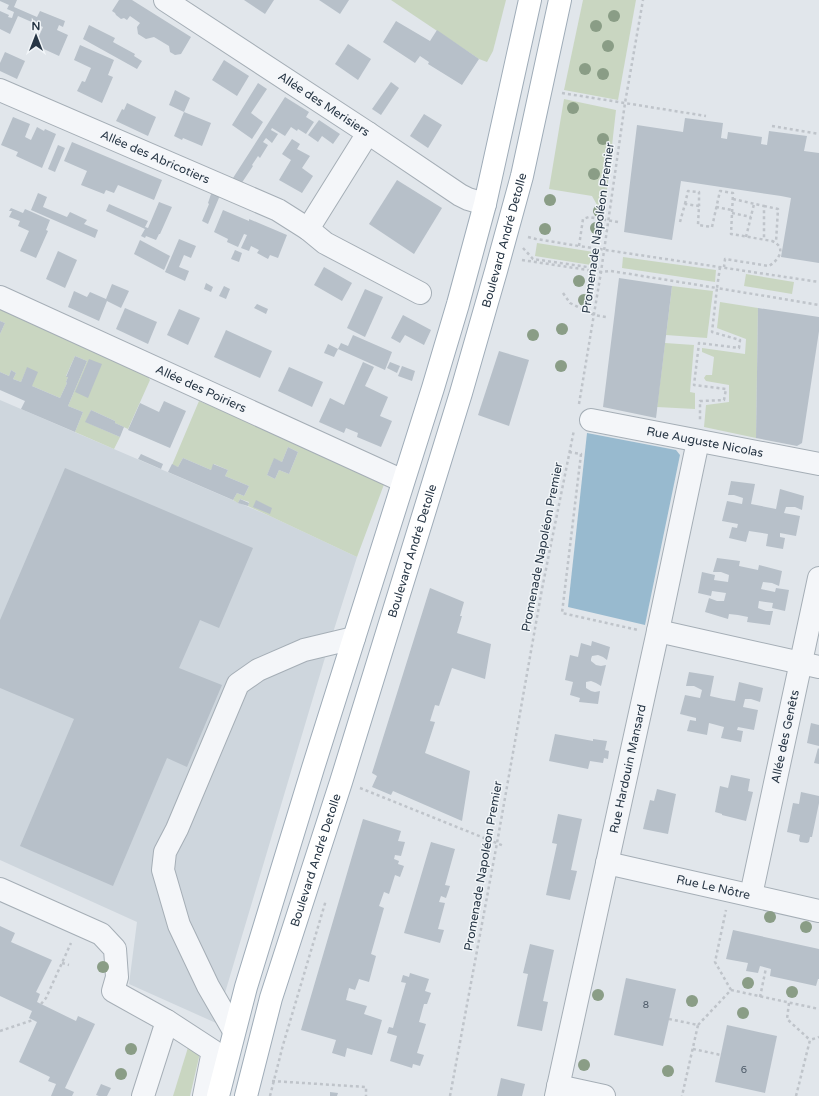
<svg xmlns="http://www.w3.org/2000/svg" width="819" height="1096" font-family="'Varela Round',sans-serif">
<rect width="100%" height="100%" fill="#e1e6eb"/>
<!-- built -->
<path fill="#ced6dd" d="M0,400L272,517L357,557L324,661L216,1023L129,984L137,922L0,860Z"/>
<!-- green -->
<g fill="#c9d6c1" fill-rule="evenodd">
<path d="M391,0H506L493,51L487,62L479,59Z"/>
<path d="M583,0H636L618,100L564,90Z"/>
<path d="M564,99L616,110L604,217L592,196L549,189Z"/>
<path d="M537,243L600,253L597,266L535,256Z"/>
<path d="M623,257L716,270L715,282L622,268Z"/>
<path d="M746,274L794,282L792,294L744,286Z"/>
<path d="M672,286L713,291L707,338L666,335Z"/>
<path d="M720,302L758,308L756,438L704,427L706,405L729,402V385L706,381L704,378L706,375H712L714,357L702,352V348L745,354L746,339L717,328Z"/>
<path d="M0,306L146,374L150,380L128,429L115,423V421L91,410L86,422L120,437L114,449L75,432L83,412L68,406L87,361L75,356L66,376L68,377L66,382L67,383L60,398L32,386L27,368L21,382L13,379L16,373L11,370L9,376L0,372V334L5,323L0,321Z"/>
<path d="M665,343L694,345L690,392L695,393V409L657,407Z"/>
<path d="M199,401L221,410L223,406L386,479L357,557L272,517L248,506L249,502L240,499L238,503L233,500L237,493L244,496L249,486L225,476L228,470L214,464L211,470L183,458L178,467L172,465ZM288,447L298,452L289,474L279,470L275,479L267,475L274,459L282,462Z"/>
<path d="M190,1041L200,1053L190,1096H173Z"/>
</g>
<!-- water -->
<path fill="#98bacf" d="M587,433L676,450L680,455L645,625L568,607Z"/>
<!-- building -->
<g fill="#b7c0c9">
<path d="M0,0H17L14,7L37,17L40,11L65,21L63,27L59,25L57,30L68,35L59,56L35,45L43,27L18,16L10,34L0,29V11L9,15L8,17L12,18L14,12L7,9L9,5L0,1Z"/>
<path d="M119,0H132L191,37L181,54L175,55L170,52L169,46L154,37L146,39L138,34L137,27L140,23L130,16L127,20L124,18L121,19L116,15L115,13L112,11Z"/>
<path d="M244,0H274L265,14Z"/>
<path d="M319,0H349L340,14Z"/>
<path d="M396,21L430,41L437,30L479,59L462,85L428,64L429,62L420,56L415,63L383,42Z"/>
<path d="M89,25L115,38L113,42L135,54L134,56L142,61L137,69L83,39Z"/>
<path d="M348,44L371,59L358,80L335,64Z"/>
<path d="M80,45L114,60L108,75L113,77L102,103L77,91L82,81L85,82L91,68L74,60Z"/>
<path d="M5,52L25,61L17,79L0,71V63Z"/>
<path d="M224,60L249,76L237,96L212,80Z"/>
<path d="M391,82L399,88L381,115L372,109Z"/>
<path d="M258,83L267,89L251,113L263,122L252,139L232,125Z"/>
<path d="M175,90L190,98L184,112L211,123L202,146L183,138L182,140L174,136L184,112L169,105Z"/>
<path d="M285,97L309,112L306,117L314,122L306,134L298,129L297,131L291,127L285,136L272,128L271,130L278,134L272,143L266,138L263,142L268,145L260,158L258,156L252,165L253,166L241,184L233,178Z"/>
<path d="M127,103L156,117L148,136L116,121L122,109L124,110Z"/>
<path d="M424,114L442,125L428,148L410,136Z"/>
<path d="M13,117L30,124L25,137L31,140L37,127L44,131L45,129L56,134L42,168L16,156L18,152L1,145Z"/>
<path d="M685,118L723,123L721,138L727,139L728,132L762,137L761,144L767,145L769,131L807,136L804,151L819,153V263L781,257L791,198L781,196L681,181L672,240L624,232L637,125L683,132Z"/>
<path d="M319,120L340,134L333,144L322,136L318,142L308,135Z"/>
<path d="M292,139L300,144L297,149L310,156L302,168L313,176L302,193L279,180L291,160L282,154Z"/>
<path d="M72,142L162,180L154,200L118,185L114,193L106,190L104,194L81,185L87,171L64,161Z"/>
<path d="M58,145L65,148L55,172L48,169Z"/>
<path d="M397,180L442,208L414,254L369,224Z"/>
<path d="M212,191L221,193L208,224L202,221L209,204L208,203Z"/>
<path d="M38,193L47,197L43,207L67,217L70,212L87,220L84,224L98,230L95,238L31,210Z"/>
<path d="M159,202L172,207L160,234H159L156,240L146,236L145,238L141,236L145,229L106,211L109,204L148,221L145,227L148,228Z"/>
<path d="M11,208L23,213L25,209L50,220L46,230L48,231L36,258L20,251L29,231L18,226L20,221L9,217L12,211H9Z"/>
<path d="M223,210L249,221V219L287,235L278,258L270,255L268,259L257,253L259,250L251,246L249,251L241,248L247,235L244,234L238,247L227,242L228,239L214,232Z"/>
<path d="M179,239L196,246L191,258L184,255L179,267L189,271L185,281L165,272Z"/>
<path d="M140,240L170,256L164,270L134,254Z"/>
<path d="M235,250L242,253L239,262L231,259Z"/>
<path d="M58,251L77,260L65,288L46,279Z"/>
<path d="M324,267L352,283L342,301L314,285Z"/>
<path d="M619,278L672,286L656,418L603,407Z"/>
<path d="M206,283L213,287L211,292L204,289Z"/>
<path d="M112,284L129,291L121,308L107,301L99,321L68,307L74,291L87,297L90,292L106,299Z"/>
<path d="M224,286L230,289L226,299L219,296Z"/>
<path d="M365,289L383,297L365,337L347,328Z"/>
<path d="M257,304L268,309L266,314L254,308Z"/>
<path d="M125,308L157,322L148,344L116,329Z"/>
<path d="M758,308L819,317V331L802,443L797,446L756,438Z"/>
<path d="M179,309L200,318L188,345L167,335Z"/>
<path d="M403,315L431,330L424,345L405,335L400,343L391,338Z"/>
<path d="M0,321L5,323L0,334Z"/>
<path d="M226,330L272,351L260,378L214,357Z"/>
<path d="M353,335L392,352L385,370L338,349L341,343L348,346Z"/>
<path d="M328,344L338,349L334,357L324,353Z"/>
<path d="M499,351L529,360L509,426L478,415Z"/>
<path d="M75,356L87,361L68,406L83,412L75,432L21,409L25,401L0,390V372L9,376L11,370L16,373L13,379L21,382L27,367L38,372L32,386L60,398L67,383L66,382L68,377H66Z"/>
<path d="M89,359L102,364L88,398L75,392Z"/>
<path d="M363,362L374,367L365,386L388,397L380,416L392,421L381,447L357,437L358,433L346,428L344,433L319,422L330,398L344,405Z"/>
<path d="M390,362L400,366L397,373L387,368Z"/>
<path d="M402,366L415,371L412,381L398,376Z"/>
<path d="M289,367L323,382L312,407L278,391Z"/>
<path d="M164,401L186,411L170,448L128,430L140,403L159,412Z"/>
<path d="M91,410L115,421V423L124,427L120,437L85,422Z"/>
<path d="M288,447L298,452L289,474L279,470L275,479L267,475L274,458L282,462Z"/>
<path d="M141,454L163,464L161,469L138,459Z"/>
<path d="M183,458L211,470L213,464L228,470L225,476L249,486L244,496L237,493L233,500L168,472L172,464L178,467Z"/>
<path d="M65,468L253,548L219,628L200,620L179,668L222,685L187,767L167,758L113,886L20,846L74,719L0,688V620Z"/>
<path d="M731,481L755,484L751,504L776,509L780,489L804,496L802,510L795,507H786L784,513L800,516L796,536L780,533V537L785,538L783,549L766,546L768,534L749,531L746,542L729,538L732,527L737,528L738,524L722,521L727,501L742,504L743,498L734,495H728Z"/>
<path d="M240,499L249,503L248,506L238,503Z"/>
<path d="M256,500L272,508L270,514L253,507Z"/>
<path d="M717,558L740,561L739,566L758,570L759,565L782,571L779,586L772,583L763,582L761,589L775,592L776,588L789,590L785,611L772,608L773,603L759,601L758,608L766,611H773L770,625L747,622L748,617L738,615L729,614L728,619L705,612L709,598L717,601H724L726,593L712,591L711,596L698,593L702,572L715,575L714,580L728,582L729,575L721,572H713Z"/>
<path d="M430,588L464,602L460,616H462L457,633L491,644L485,679L452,668L439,706L435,705L430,721L435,722L425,753L470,771L462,821L393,791L391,795L372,787L377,776L372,773Z"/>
<path d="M592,641L610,647L607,660L603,657L598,655L592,656L591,659V661L596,665L601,666L606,665L601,686L596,683L591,681L586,682V688L591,691L595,692L600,691L598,704L579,702L580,698L570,695L573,682L565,680L570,655L578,657L581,643L591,646Z"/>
<path d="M689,672L714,676L710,696L723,699L735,701L739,682L763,688L760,702L751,699H745L743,707L758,710L754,730L738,727L737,730L743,731L741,742L721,738L724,727L709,723L707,735L687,731L690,720L696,721V718L680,714L685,695L700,698L702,690L694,686H686Z"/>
<path d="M811,723L819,725V746L807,743Z"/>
<path d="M555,734L593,741V739L607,741L605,750L609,751L608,759L604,758L603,763L590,761L588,769L549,761Z"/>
<path d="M818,748L819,749V764L814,763Z"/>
<path d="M731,775L750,779L748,791L753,792L746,821L722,815V814L715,812L720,786L728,788Z"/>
<path d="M657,789L676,794L668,834L643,829L650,800L654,801Z"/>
<path d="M801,792L819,796V803L812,837H810L809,842L807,843L800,842L799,840L800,835L787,832L793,803L799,804Z"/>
<path d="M558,814L582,819L571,870L577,871L570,900L546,895L557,844L552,843Z"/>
<path d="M363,819L401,831L398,841L405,842L401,856L395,855L394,859L399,861L398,864L404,866L400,877L395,875L389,894L384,892L379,906L384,908L371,954L376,956L369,982L359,979L355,990L349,988L346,1000L367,1006L364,1014L382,1020L372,1055L347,1048L345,1057L332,1053L336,1040L301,1030Z"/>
<path d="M431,842L455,849L445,885L450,886L446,898L441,896L439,902L445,903L438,929L444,930L440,943L404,933Z"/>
<path d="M0,926L15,933L11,942L52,960L36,992L40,994L37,1002L76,1021L78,1016L95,1024L65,1088L74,1092L72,1096H51L56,1084L48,1081L50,1077L19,1062L37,1022L29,1018L32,1011L0,996Z"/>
<path d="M733,930L819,949V979H818L816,986L770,976L771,969L760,966L758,973L746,971L748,963L726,959Z"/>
<path d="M530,944L554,950L543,1001L548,1002L542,1031L517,1026L528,974L523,973Z"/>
<path d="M410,973L429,979L425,991L431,993L427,1004H424L419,1022L426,1024L417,1053L424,1055L420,1066L413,1064L412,1068L390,1061L397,1036L387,1033L389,1027L393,1028L406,983L401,982L403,975L409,977Z"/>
<path d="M626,978L676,989L663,1046L614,1035Z"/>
<path d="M727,1025L777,1036L765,1093L715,1082Z"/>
<path d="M501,1078L525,1084L522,1096H497Z"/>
<path d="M101,1084L111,1088L107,1096H99L96,1095Z"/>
<path d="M330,1092L338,1093L337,1096H330Z"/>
</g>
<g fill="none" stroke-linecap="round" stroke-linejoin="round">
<defs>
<g id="minor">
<path id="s1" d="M165,0L368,133L460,195L468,199L485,204"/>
<path id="s2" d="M0,90L278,210L308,229L325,243L420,293"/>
<path d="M308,229L368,133"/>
<path id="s3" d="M0,297L403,481"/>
<path id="s4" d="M591,420L819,464"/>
<path d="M658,631L819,667"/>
<path id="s5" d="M607,863L819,911"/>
<path d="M0,889L101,934L115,949L117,977L113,991L167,1021L143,1096"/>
<path id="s6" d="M751,895L819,578"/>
<path d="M167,1021L213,1051L204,1096"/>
<path d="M234,1031L208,986L179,925L163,870L165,852L177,829L238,684L258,670L304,650L354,638"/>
<path d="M558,1086L604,1096"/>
<path id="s7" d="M556,1096L658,631L698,441"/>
</g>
<g id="major">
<path d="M218,1096L246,987L313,768L433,388L458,304L485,204L530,0"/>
<path id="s8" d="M246,1096L271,998L341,782L461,393L496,271L522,176L560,0"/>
</g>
</defs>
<!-- minor casing -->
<use href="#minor" stroke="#a5aeb6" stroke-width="24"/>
<!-- major casing -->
<use href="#major" stroke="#9facb8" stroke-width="24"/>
<!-- path -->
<g stroke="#bfc4ca" stroke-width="2.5" stroke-dasharray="3 3" stroke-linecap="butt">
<path d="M562,93L706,116"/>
<path d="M772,126L819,134"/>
<path d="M733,199L764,206V240"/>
<path d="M685,204L688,191L699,192V206"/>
<path d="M764,206L778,209L776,242"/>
<path d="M716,207L732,210"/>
<path d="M732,213L751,217"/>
<path d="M618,222L589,217L583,219L579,246L819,282"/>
<path d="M680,222L685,204L699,206L698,225L712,227L720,191L733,193L731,234L772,241C787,247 779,260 769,266L725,259L724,267"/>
<path d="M528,237L536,239L579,246"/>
<path d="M746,237L754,204"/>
<path d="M523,248L533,259L601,269"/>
<path d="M522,260L601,272L611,271L717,288L712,332L740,340L739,348L699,343L694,385L726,389L724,400L700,401V421"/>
<path d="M720,267L717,288L819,305"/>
<path d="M563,293L570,303L594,315L606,317"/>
<path d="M579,404L601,272L625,103L643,0"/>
<path d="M569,452L581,454L562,613L638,630"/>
<path d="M360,788L504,846"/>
<path d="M62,963L69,965"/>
<path d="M731,990L819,1009"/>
<path d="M760,997L766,968"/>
<path d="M789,1003L787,1019L810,1040"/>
<path d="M41,1004L46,998L71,943"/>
<path d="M669,1019L698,1025L682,1096"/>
<path d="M698,1025L731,990L715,962L726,910"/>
<path d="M0,1031L33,1020"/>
<path d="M693,1049L721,1055"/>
<path d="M272,1081L366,1087V1096"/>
<path d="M270,1096L283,1045L326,900"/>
<path d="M450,1096L497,843L542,589L574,430"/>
<path d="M796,1096L810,1040L819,1037"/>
</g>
<!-- minor -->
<use href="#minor" stroke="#f4f6f9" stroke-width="22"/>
<!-- major -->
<use href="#major" stroke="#fff" stroke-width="22"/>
</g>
<!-- trees -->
<g fill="#8a9d86">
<circle cx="614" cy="16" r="6"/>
<circle cx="596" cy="26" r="6"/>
<circle cx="608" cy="46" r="6"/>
<circle cx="585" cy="69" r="6"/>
<circle cx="603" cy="74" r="6"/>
<circle cx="573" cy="108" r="6"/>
<circle cx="603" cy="139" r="6"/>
<circle cx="594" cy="174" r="6"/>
<circle cx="550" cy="200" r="6"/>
<circle cx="599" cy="211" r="6"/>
<circle cx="596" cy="228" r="6"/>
<circle cx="545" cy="229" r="6"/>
<circle cx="579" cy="281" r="6"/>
<circle cx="584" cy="300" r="6"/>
<circle cx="562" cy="329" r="6"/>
<circle cx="533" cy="335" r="6"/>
<circle cx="561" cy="366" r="6"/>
<circle cx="770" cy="917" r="6"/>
<circle cx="806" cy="927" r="6"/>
<circle cx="103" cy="967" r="6"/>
<circle cx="748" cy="983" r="6"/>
<circle cx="792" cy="992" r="6"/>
<circle cx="598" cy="995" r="6"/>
<circle cx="692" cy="1001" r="6"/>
<circle cx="743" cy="1013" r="6"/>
<circle cx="131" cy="1049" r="6"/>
<circle cx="584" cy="1065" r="6"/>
<circle cx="668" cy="1071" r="6"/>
<circle cx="121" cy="1074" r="6"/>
</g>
<g text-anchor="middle" stroke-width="3" stroke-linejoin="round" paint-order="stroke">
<!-- number labels -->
<g font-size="10" fill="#4b5866">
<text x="646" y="1008">8</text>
<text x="744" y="1073">6</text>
</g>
<!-- street labels -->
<g font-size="12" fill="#273645" stroke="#f1f5f8">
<text dy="4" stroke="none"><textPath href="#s1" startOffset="190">Allée des Merisiers</textPath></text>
<text dy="4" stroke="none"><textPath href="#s2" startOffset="169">Allée des Abricotiers</textPath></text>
<text transform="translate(598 228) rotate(-82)" y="4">Promenade Napoléon Premier</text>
<text dy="4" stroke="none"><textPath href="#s8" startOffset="894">Boulevard André Detolle</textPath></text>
<text dy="4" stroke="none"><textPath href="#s3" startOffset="221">Allée des Poiriers</textPath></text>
<text dy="4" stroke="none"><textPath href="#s4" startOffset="116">Rue Auguste Nicolas</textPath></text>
<text transform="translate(542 547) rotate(-79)" y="4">Promenade Napoléon Premier</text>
<text dy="4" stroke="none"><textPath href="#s8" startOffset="570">Boulevard André Detolle</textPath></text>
<text dy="4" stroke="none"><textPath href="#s6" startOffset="162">Allée des Genêts</textPath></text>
<text dy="4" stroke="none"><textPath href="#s7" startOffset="335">Rue Hardouin Mansard</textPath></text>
<text dy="4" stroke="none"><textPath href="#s8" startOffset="246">Boulevard André Detolle</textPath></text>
<text transform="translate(483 866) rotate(-80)" y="4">Promenade Napoléon Premier</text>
<text dy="4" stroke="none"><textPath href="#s5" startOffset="109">Rue Le Nôtre</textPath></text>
</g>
</g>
<!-- north arrow -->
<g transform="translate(36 36)" stroke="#f1f5f8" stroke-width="3" paint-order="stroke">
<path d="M0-3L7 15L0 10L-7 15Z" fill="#273645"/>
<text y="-6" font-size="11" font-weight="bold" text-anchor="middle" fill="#273645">N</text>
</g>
</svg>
